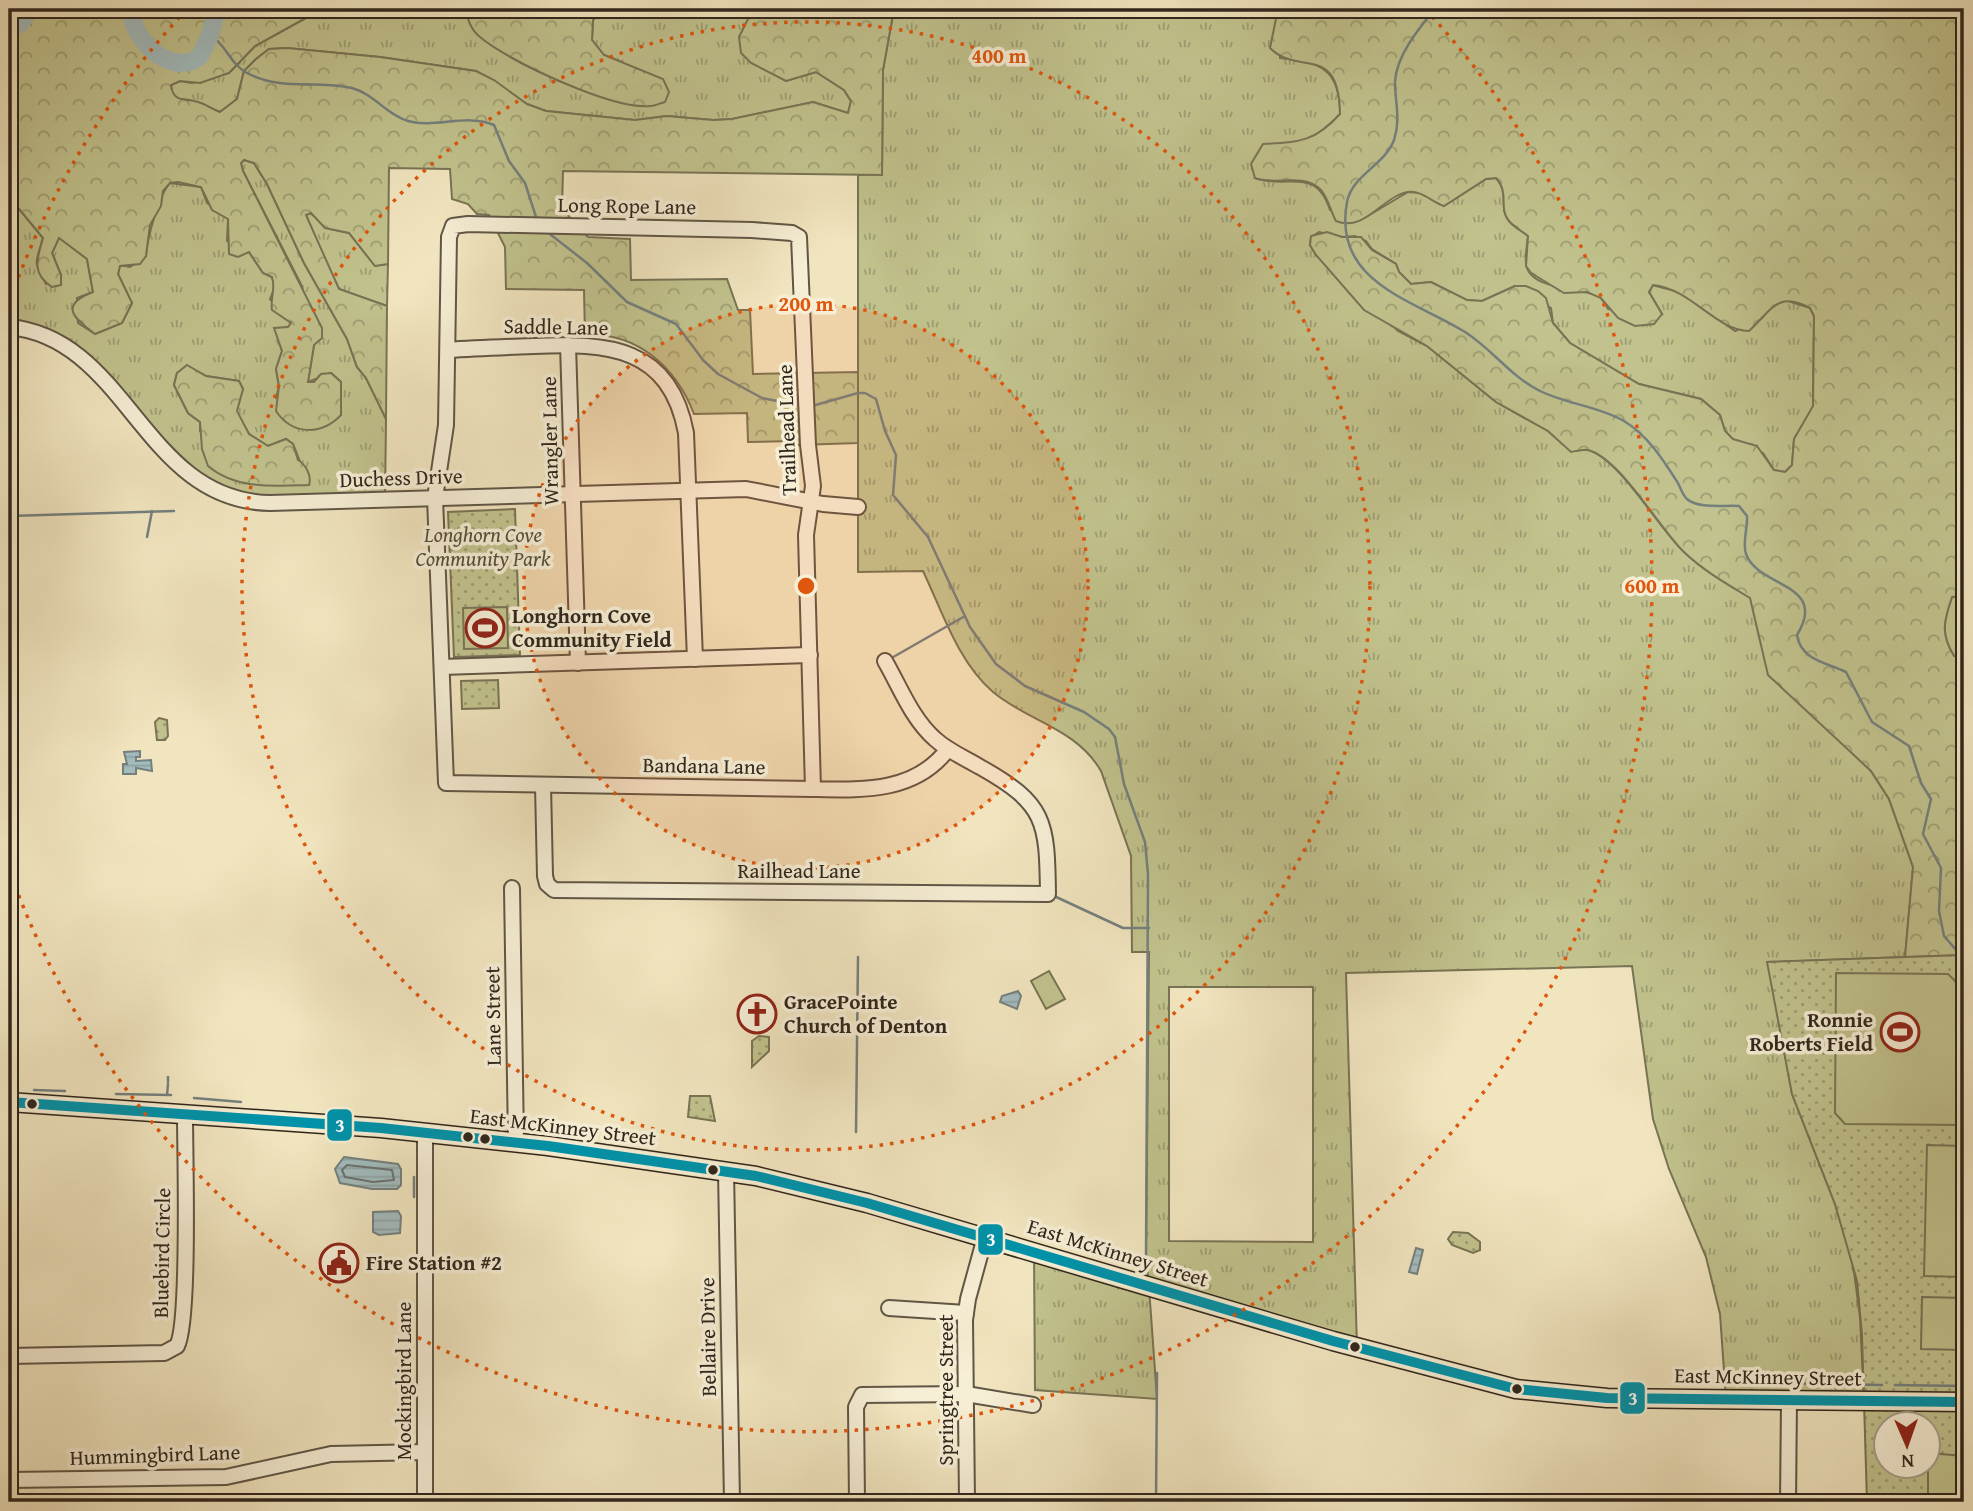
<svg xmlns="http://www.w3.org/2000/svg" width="1973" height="1511" font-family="'Gentium Book Plus',serif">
<defs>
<pattern id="grass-tufts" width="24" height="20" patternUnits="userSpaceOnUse" patternTransform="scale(1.75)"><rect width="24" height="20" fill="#c1c28d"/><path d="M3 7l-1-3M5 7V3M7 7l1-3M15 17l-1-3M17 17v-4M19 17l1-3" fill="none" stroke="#9d9d73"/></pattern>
<pattern id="forest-crowns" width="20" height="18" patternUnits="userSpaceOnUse" patternTransform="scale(1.75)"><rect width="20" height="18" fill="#c1c28d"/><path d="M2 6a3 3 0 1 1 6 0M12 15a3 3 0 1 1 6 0" fill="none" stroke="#9d9d73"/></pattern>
<pattern id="park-dots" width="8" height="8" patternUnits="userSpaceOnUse" patternTransform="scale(1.75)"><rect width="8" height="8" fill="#c1c28d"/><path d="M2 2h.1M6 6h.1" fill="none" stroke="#9d9d73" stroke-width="1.8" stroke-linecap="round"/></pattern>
<pattern id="water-rules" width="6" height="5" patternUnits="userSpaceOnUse" patternTransform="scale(1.75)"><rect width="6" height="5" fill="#a2bcbe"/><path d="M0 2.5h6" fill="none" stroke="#8ca1a3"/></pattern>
</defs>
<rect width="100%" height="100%" fill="#f1e5bf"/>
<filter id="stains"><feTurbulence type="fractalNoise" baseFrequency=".00286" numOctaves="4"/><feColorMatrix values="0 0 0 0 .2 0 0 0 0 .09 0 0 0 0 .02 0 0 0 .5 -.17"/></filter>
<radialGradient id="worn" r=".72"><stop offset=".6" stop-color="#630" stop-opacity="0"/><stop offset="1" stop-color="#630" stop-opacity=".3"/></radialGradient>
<!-- grass -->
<g fill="url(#grass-tufts)" stroke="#787455" stroke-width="2" fill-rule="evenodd">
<path d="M322,9H465C477,57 588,94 633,105L622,62L604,55L592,40L593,20L602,9H760L752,12L770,72L786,81L816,72L844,90L851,101L848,113L813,102L732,119L713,120L667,116L635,120L546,111L527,104L476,71L380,57L287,48L269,49L256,59L244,71L237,99L220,112L189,100L178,99L172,93L171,85L180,81L192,83L229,73L255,46Z"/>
<path d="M894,9H1278L1280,58C1321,62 1340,69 1340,114C1319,137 1281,158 1255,178C1288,190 1315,165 1330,210L1366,217L1408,192L1421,193L1444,206L1486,179L1496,178C1510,193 1498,208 1509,221C1514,227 1522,231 1528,236C1527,245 1525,255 1526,264C1530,291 1582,287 1598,296C1603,299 1605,304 1608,309L1662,314L1649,292L1652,285L1683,293L1735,331L1761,319L1773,305L1785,300L1810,308L1814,316L1813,407L1794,439L1792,465L1785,472L1774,470L1763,453L1733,440L1725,431L1720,415L1701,399L1639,384L1570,343L1553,323L1551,308L1515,286L1482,301L1466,300L1431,282L1411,284L1399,272L1396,264L1372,249L1366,241L1355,236L1342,237L1319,232L1311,237L1310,245L1316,255L1398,331L1427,346L1496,402L1548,431L1571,451C1576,451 1583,449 1588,450C1619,458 1659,529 1684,552C1704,571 1727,584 1751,598L1760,640L1816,718L1871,771L1889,799L1913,867L1905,957L1768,962L1792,1094L1835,1204L1853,1264L1860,1317L1864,1400L1726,1399L1720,1314L1706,1257L1669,1169L1653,1119L1632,966L1346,973L1357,1347L1149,1287L1157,1399L1035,1390L1034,1252L1149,1286L1146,1257L1149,952H1132L1131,856L1101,771C1076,728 1029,722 993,692C958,662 942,611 923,571L858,572V175L882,174L883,70ZM1169,987H1313V1242L1169,1241Z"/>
<path d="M244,160L254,163L267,184L304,263L347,339L357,367L366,378L386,419L385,500L270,503L209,489L78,354L9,327V169L15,204L43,238C35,266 33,259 46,284L61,275L52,253L59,237L87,259L93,292L77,298L78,323L95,334L122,323L132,303L118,274L120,265L130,267L146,256C147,239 159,194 170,183L201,187L207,203L228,219L227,241L249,252L263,273L272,277L275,287L270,299L291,323L288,327L275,329L282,351L276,369L279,386L276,398L341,415V382L331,373L308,382L314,345L302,286L243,171L241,163ZM187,366L206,376L239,381L243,389L236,411L249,434L268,446L286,439L293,444L309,484H249L200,431V422L188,413L174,385L177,373Z"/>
<path d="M310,213L331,229L349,233L375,266L388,264L387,306L339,289L307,221L306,215Z"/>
<path d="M1964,596V658L1954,656C1940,634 1944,620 1952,597Z"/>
</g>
<!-- forest -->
<g fill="url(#forest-crowns)" stroke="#787455" stroke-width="2">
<path d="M9,9H322L255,46L229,73L200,83L180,81L171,85C173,103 185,98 198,102C206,104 211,109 220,112L237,99L244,71L256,59L269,49L287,48L380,57L476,71L494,80L527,104L546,111L635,120L667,116L713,120L732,119L813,102L848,113L851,101L844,90L816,72L786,81L751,63L741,53L739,37L752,11L760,9H894L883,70L882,175L563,171L562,209L588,237L630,239L631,280L727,279L738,310H750L753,374L858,372V443L798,445L793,441L748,442L747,413L694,414C676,367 637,332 585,335L584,290L506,289L505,247L489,215L477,214L468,204L452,199L450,169L389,168L388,264L375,266L349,233L325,228L311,213L306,215L339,289L387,306L386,419L366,378L357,367L347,339L304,263L267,184L254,163L244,160L241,163L243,171L322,328V338L314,345L308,382H314L321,374L331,373L341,382V415C321,436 292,435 276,411L279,386L276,369L282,351L274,328L288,327L291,323L272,310C270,298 276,289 272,277L263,273L249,252L238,257L229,254L228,219L212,210L201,187L178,182L170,183L163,191L161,206L150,225L146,256L140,264L120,266L118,274L132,303L122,323L95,334C73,318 59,305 93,292L87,259L59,238L52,253L61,275V285L52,287C31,274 37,258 43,238L15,204L9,169Z"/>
<path d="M465,9H603L593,20L592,40L604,55L663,79L669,92L665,102C660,103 655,106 650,106C613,110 508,61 480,37C471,30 468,20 465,9Z"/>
<path d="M1278,9H1964V596L1952,597C1944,620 1940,634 1954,656L1964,658V955L1905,957L1913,867L1889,799L1871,771L1768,675L1750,598C1727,584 1704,571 1684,552C1659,528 1620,458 1588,450C1583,449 1576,451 1571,452L1548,431L1496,402L1427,346L1364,310L1316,255L1310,245L1311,236L1327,232L1342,237H1361L1372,250L1396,264L1399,272L1411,284L1431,282L1467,300L1482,301L1515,286H1526L1538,291L1546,298L1553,323L1570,343L1639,384L1701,399L1720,415L1725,431L1733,439L1757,446L1774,470L1785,472L1792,465L1794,439L1813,406L1814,316L1810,308C1777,290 1771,311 1749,331C1715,330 1692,289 1653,285L1649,292L1662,314L1654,324L1635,326L1618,318L1601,298L1587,292L1564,293L1531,273L1526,266L1528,236C1522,231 1514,227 1509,221C1498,208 1510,193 1496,178L1486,179L1444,206C1432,202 1421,190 1408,192C1383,196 1364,233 1336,221C1331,212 1328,198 1321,190C1304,172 1275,186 1255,178L1251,164L1263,144C1299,142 1315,142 1340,114C1339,42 1299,77 1270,48Z"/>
<path d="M187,365L206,376L239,381L243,389L237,411L249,434L268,446L286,439L293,444L298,460C306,465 312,476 309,485C276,486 236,490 208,466L202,449L200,422L188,413L174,385L177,373Z"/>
</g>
<!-- park -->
<g fill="url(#park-dots)" stroke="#787455" stroke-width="2" fill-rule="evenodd">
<path d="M515,509L520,655L454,657L448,512Z"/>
<path d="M498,680L499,708L462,709L461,681Z"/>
<path d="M159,718L167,720L168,736L165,740H157L155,722Z"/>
<path d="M1964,955V1502H1867L1862,1335L1857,1281L1835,1204L1792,1094L1767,962ZM1885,1424H1927V1466H1885Z"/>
<path d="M759,1036L769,1037V1051L752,1067V1041Z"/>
<path d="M690,1096H710L715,1121L688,1117Z"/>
<path d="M1453,1232L1468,1233L1480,1242V1250L1473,1253L1452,1245L1448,1239Z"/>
</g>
<!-- garden -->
<g fill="#c1c28d" stroke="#787455" stroke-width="2">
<path d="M507,607L508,648L464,649L463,608Z"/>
<path d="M1049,971L1065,999L1046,1009L1031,981Z"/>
<path d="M1836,973L1948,974L1964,990V1125L1845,1124L1835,1113Z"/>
<path d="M1927,1145L1964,1146V1277L1924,1276Z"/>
<path d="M1922,1297L1964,1298V1350L1921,1349Z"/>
<path d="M1928,1453L1964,1456V1502H1928Z"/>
</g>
<!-- water -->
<g fill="url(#water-rules)" stroke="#74807e" stroke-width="2">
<path d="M140,751V757H136V761L151,760L152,771L136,768V774H123V764H127L124,752Z"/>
<path d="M1018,991L1021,996L1017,1009L1000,1002L1002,996Z"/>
<path d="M344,1157L398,1164L401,1169V1185L397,1189H372L340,1183L335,1169Z"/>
<path d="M398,1211L401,1216L400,1233L379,1235L373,1232V1212Z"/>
<path d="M1416,1248L1423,1250L1417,1274L1409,1272Z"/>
</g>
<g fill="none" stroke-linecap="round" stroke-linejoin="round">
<!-- shore -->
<path stroke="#69716e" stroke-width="2" d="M347,1165L392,1170L394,1180L373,1182L345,1177L342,1170Z"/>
<!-- stream -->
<g stroke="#74807e" stroke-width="2.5">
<path d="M1435,9C1419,28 1396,56 1395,82C1395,103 1401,119 1394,140C1385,165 1352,175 1347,202C1332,283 1414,300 1465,332C1492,349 1510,376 1540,391C1566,404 1598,406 1624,421C1647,435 1662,458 1676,480C1680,485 1682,495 1687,499C1698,509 1724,505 1739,506L1747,516C1748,528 1742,542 1746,554C1758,588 1829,583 1797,635C1801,660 1825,662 1846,672L1872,722L1909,746L1921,783L1931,799L1923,834L1941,868L1939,911L1944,936L1964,959"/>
<path d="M210,35C227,45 229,63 247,73C281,91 316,80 352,88C374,94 387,115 408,121C435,129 467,113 494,125L509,161L525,183L537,220"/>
<path d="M546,231L587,263L627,302L676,324L703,360L718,374L762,398L802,406"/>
<path d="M812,406L858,393H865L876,399L885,431L896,455L893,495L928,537L970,627L996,664L1025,686L1084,712L1109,729L1115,737L1124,784L1145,842L1148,874L1146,1257"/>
<path d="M9,516L174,511"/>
<path d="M14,516L15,546"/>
<path d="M147,537L152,511"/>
<path d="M888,660L965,616"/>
<path d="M1054,896L1123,928H1149"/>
<path d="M168,1082V1077"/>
<path d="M9,1088L17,1089"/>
<path d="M34,1090L65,1091"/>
<path d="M116,1094L171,1095"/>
<path d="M167,1095L168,1084"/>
<path d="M194,1098L241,1102"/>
<path d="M856,1132L858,957"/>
<path d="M414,1197V1177"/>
<path d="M1723,1382L1882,1385"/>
<path d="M1895,1385L1964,1386"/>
<path d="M1156,1502L1157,1373"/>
</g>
<!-- river -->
<g stroke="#a2bcbe" stroke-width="18">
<path d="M133,9C127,37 174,80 200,56L210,35L217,9"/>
<path d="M9,27L20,24L30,9"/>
</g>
<defs>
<g id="minor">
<path d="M9,327C128,338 143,501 270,503L746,489L823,504L858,507"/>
<path d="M568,345L578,663"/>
<path d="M448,350C476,348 505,347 534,346C607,343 670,346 686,433L695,659"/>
<path d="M442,667L810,655"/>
<path d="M543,785L545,876L547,884L554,890L1048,894C1047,821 1046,804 980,767C965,758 948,751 935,739C912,719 900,687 885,661"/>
<path d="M813,789L806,535L813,486L808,445L799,237L792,233L752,230L468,224L453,226L449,237L446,425L435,498L446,783L813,789C862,790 915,793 948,749"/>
<path d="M512,888L516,1142"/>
<path d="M425,1133V1502"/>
<path d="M726,1171L732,1502"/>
<path d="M889,1308L966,1313"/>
<path d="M9,1356L164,1353L177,1346C190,1323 185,1153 185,1115"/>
<path d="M9,1480L226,1477L331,1454L425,1452"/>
<path d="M857,1502L856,1407L862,1395L966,1394L1033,1405"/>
<path d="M967,1502L965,1320L968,1299L985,1237"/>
<path d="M1788,1502L1789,1400"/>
</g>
<path id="major" d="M9,1102L381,1128L548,1146L756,1176L867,1203L1333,1341L1516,1389L1607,1398L1964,1402"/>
</defs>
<!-- minor casing -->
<use href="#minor" stroke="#605646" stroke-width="18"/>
<!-- major casing -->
<use href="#major" stroke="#30261d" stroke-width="21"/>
<!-- minor -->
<use href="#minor" stroke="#f6eed5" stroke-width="14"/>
<!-- major -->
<use href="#major" stroke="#f1e5bf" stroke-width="18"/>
<defs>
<path id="bus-1" d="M9,1102L381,1128L548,1146L756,1176L867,1203L1333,1341L1516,1389L1607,1398L1964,1402"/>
</defs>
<!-- bus-1 casing -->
<use href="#bus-1" stroke="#f6eed5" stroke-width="16"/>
<!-- bus-1 -->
<use href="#bus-1" stroke="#0092a9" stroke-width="10"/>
</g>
<!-- distance rings -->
<circle cx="806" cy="586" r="282" fill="#df560d" fill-opacity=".12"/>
<g fill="none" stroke="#df560d" stroke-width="3.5" stroke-dasharray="3.5 7">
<circle cx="806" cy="586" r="282"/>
<circle cx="806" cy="586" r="564"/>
<path d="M11 297A846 846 0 0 1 187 9M1425 9A846 846 0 1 1 11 875"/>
</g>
<!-- icons -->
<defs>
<symbol id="stadium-ring" viewBox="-11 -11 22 22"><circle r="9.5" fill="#f6eed5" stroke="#8f2418" stroke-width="1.5"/><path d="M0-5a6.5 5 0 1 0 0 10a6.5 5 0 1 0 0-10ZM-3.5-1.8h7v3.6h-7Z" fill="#8f2418"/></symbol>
<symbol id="church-ring" viewBox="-11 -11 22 22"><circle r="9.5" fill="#f6eed5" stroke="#8f2418" stroke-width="1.5"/><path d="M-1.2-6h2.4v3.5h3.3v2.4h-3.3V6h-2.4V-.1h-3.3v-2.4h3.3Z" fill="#8f2418"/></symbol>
<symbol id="civic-ring" viewBox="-11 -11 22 22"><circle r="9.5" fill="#f6eed5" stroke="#8f2418" stroke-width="1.5"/><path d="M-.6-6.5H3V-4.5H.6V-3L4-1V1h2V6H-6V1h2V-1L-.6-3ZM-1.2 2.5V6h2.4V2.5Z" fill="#8f2418"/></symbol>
</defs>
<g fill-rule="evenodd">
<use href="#stadium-ring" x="463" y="606" width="44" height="44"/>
<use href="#church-ring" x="735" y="992" width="44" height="44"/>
<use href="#stadium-ring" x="1878" y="1010" width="44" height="44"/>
<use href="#civic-ring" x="317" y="1241" width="44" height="44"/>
</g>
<!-- markers -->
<g fill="#30261d" stroke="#f6eed5" stroke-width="2.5">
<circle cx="32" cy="1104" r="6"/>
<circle cx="468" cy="1137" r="6"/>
<circle cx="485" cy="1139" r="6"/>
<circle cx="713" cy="1170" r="6"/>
<circle cx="1355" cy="1347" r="6"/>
<circle cx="1517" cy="1389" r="6"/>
</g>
<g text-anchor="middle" stroke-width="7" stroke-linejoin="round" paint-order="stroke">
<!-- street labels -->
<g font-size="21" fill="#30261d" stroke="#f6eed5">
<text transform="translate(627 206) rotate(1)" y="7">Long Rope Lane</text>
<text transform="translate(556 327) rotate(1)" y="7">Saddle Lane</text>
<text transform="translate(787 430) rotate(-92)" y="7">Trailhead Lane</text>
<text transform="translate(550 441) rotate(-91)" y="7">Wrangler Lane</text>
<text transform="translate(401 478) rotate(-2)" y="7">Duchess Drive</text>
<text transform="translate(704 766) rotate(1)" y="7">Bandana Lane</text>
<text x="799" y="878">Railhead Lane</text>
<text transform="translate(493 1016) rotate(-91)" y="7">Lane Street</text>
<text transform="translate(563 1127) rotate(7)" y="7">East McKinney Street</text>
<text transform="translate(162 1253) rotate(-89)" y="7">Bluebird Circle</text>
<text transform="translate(1118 1253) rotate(17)" y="7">East McKinney Street</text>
<text transform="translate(708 1337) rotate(-91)" y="7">Bellaire Drive</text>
<text transform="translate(1768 1377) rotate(1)" y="7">East McKinney Street</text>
<text transform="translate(404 1381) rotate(-90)" y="7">Mockingbird Lane</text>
<text transform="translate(946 1390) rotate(-90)" y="7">Springtree Street</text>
<text transform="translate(155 1455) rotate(-2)" y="7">Hummingbird Lane</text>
</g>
<!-- park labels -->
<g font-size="21" font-style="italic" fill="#544d39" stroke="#f6eed5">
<text x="483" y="542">Longhorn Cove<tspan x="483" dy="24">Community Park</tspan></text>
</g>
<!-- poi labels -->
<g font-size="21" font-weight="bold" fill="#30261d" stroke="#f6eed5" text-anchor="start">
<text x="512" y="623">Longhorn Cove<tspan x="512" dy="24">Community Field</tspan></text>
<text x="784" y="1009">GracePointe<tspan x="784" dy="24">Church of Denton</tspan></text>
<text x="1873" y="1027" text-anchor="end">Ronnie<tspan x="1873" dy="24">Roberts Field</tspan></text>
<text x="366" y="1270">Fire Station #2</text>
</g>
</g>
<circle cx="806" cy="586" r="10" fill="#df560d" stroke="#f6eed5" stroke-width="3.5"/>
<g font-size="21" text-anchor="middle" font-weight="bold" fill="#df560d" stroke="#f6eed5" stroke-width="7" stroke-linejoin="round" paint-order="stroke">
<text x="999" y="63">400 m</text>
<text x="806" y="311">200 m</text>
<text x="1652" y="593">600 m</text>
</g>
<g stroke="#f6eed5" stroke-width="2.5">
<rect x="326" y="1108" width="27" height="34" rx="7" fill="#0092a9"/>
<rect x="977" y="1223" width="27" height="33" rx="7" fill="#0092a9"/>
<rect x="1619" y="1381" width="27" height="34" rx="7" fill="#0092a9"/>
</g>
<g font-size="19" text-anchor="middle" font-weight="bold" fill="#fff">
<text x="340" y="1132">3</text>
<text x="991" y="1246">3</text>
<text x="1633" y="1405">3</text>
</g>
<!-- margin -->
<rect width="1973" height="1511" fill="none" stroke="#f1e5bf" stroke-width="35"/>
<rect x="10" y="10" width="1952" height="1490" fill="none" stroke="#30261d" stroke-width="3.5"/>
<rect x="18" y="18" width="1938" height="1476" fill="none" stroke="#30261d" stroke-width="2"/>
<!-- north arrow -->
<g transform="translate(1907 1445) rotate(178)"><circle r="33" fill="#f6eed5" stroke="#a79e8b" stroke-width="2"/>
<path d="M0-5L12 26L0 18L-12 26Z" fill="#8f2418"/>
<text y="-10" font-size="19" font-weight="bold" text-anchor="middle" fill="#30261d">N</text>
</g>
<rect width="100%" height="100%" filter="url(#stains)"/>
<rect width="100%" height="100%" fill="url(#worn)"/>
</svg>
